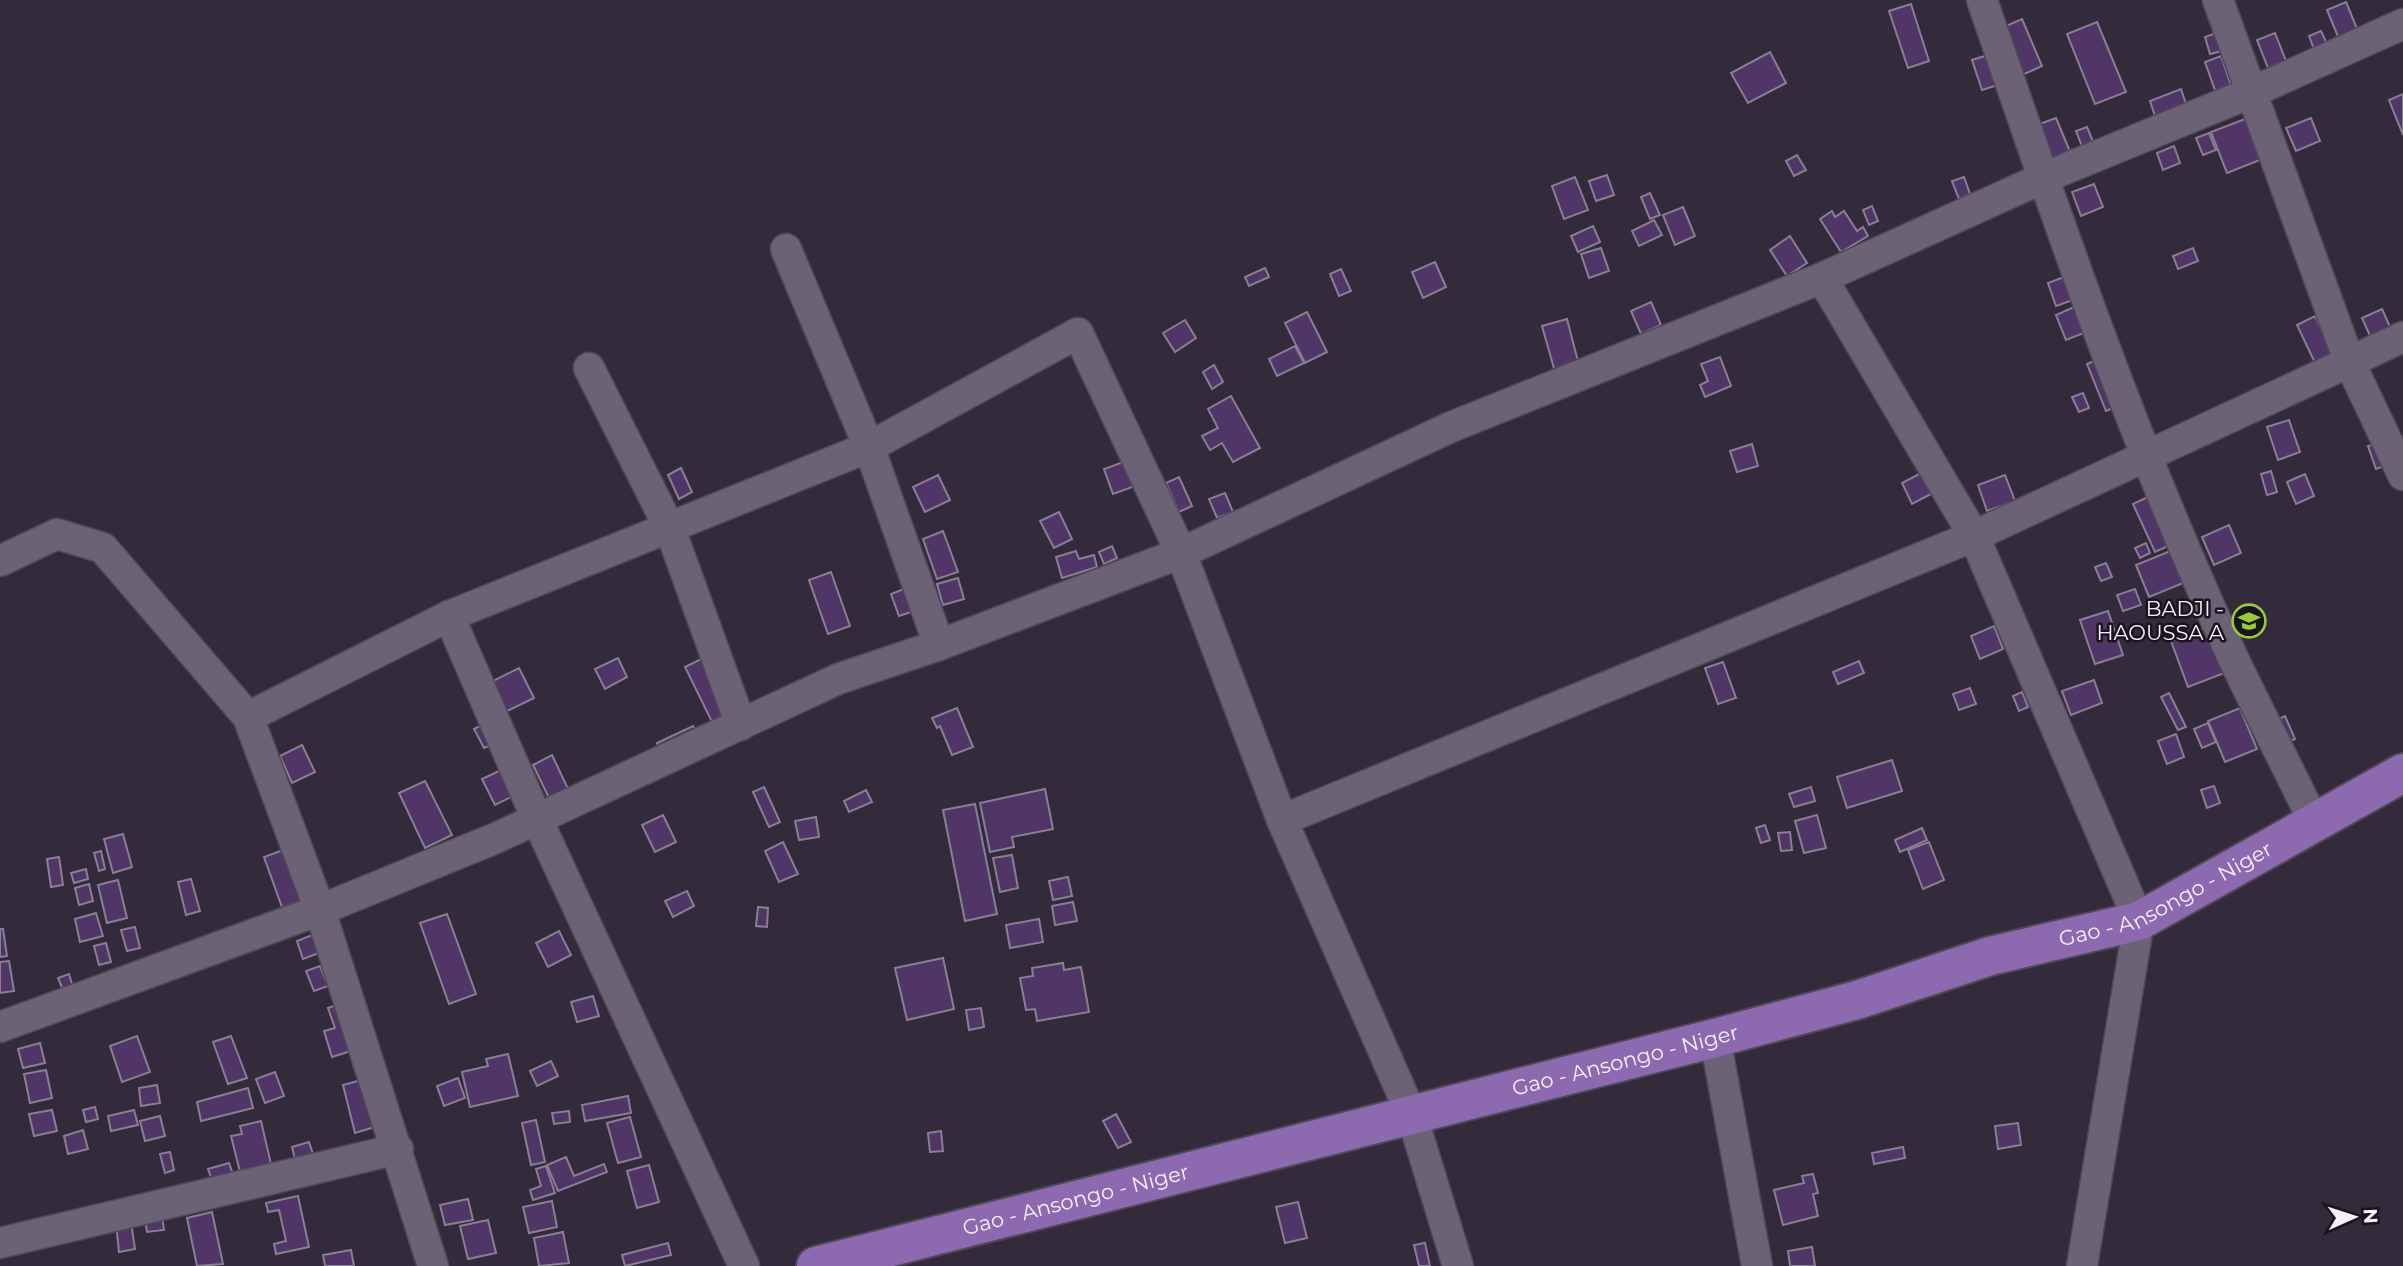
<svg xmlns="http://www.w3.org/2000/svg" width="2403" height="1266" font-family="Montserrat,sans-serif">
<rect width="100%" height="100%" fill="#332b3c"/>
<!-- building -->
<g fill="#4f3667" stroke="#887f93" stroke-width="2">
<path d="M2346,2L2358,31L2339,39L2327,10Z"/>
<path d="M1911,4L1929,61L1908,68L1889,11Z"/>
<path d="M2022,19L2042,66L2020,76L1999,29Z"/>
<path d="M2097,22L2126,92L2095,104L2067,34Z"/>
<path d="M2321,31L2327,44L2314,49L2309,36Z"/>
<path d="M2216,33L2222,51L2210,54L2205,37Z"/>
<path d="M2275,33L2286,61L2268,68L2257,40Z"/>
<path d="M1770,52L1786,83L1748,103L1731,73Z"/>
<path d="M1991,54L2001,84L1982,90L1972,60Z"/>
<path d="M2221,56L2232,88L2216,93L2205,62Z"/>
<path d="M2181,89L2186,104L2155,116L2150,101Z"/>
<path d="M2403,94V135L2389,100Z"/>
<path d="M2056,118L2071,154L2049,162L2034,126Z"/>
<path d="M2311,118L2320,141L2296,151L2286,128Z"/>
<path d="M2245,119L2260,160L2227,173L2211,132Z"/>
<path d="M2087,127L2094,144L2083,149L2076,131Z"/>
<path d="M2209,133L2216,150L2203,155L2196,138Z"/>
<path d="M2174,146L2180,163L2163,170L2157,153Z"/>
<path d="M1797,155L1806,170L1794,176L1786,161Z"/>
<path d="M1607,175L1614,195L1596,201L1589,181Z"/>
<path d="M1575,177L1588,210L1564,219L1552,186Z"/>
<path d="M1964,177L1970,194L1959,199L1952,181Z"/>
<path d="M2094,184L2103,207L2081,216L2072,192Z"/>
<path d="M1650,193L1660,215L1650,219L1641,197Z"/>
<path d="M1872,206L1878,221L1869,225L1863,210Z"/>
<path d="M1683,207L1695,236L1675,245L1663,215Z"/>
<path d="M1832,211L1835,217L1844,211L1857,231L1863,227L1868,236L1841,252L1820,219Z"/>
<path d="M1654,220L1662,235L1639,246L1632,231Z"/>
<path d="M1593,226L1600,242L1578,252L1571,236Z"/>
<path d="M1790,236L1807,263L1787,276L1770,250Z"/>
<path d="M1601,248L1609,271L1589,278L1581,254Z"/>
<path d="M2193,248L2198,261L2178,269L2173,256Z"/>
<path d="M1435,262L1446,287L1423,298L1412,272Z"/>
<path d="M1265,268L1269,277L1249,286L1245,277Z"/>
<path d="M1341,269L1351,291L1339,296L1330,274Z"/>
<path d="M2064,277L2073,300L2056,306L2048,283Z"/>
<path d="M1651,302L1661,325L1641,334L1631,311Z"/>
<path d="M2083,303L2094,329L2066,340L2056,315Z"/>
<path d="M2382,309L2391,329L2371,338L2362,318Z"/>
<path d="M1307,312L1327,352L1305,363L1285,323Z"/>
<path d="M2315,316L2333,354L2315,363L2297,325Z"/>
<path d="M1567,319L1579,365L1555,372L1542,326Z"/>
<path d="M1185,320L1196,338L1175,352L1163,333Z"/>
<path d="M1295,346L1304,363L1277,376L1269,359Z"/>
<path d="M2107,355L2126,403L2106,411L2087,364Z"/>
<path d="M1720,357L1731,386L1705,397L1700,385L1708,381L1701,364Z"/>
<path d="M1214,365L1223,382L1212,389L1203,372Z"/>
<path d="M2083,393L2089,408L2079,412L2072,397Z"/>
<path d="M1231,396L1260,448L1233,462L1222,443L1210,450L1202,436L1218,428L1208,409Z"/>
<path d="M2289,420L2300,452L2278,460L2267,427Z"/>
<path d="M2379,442L2387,465L2376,469L2368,446Z"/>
<path d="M1752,444L1758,466L1737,472L1730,451Z"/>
<path d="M1126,461L1135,486L1113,494L1104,469Z"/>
<path d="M681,468L692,492L679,499L668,475Z"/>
<path d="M2271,471L2277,492L2267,495L2261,474Z"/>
<path d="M1921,473L1931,494L1912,504L1902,483Z"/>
<path d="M2305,474L2314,496L2296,504L2287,482Z"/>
<path d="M938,475L950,500L925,512L913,487Z"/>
<path d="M2005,475L2015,501L1987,511L1978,485Z"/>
<path d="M1179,477L1192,506L1179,512L1166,483Z"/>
<path d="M1225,493L1233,512L1217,518L1209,499Z"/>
<path d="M2156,493L2179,541L2155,552L2133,504Z"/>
<path d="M1059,512L1072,539L1054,548L1040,521Z"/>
<path d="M2229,525L2241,553L2214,565L2202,537Z"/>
<path d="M943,531L958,572L937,579L923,539Z"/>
<path d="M2146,543L2150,553L2140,558L2135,548Z"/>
<path d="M1112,546L1117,558L1104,564L1099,552Z"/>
<path d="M2180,547L2193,579L2149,597L2136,565Z"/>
<path d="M1076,551L1079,559L1094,555L1097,567L1062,578L1056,557Z"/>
<path d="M2106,563L2112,577L2101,581L2095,567Z"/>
<path d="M831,572L850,626L828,634L809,580Z"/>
<path d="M958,578L964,599L943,605L937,584Z"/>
<path d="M909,587L917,610L899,616L891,594Z"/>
<path d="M2135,589L2141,605L2123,611L2117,595Z"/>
<path d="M2108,611L2123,655L2095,664L2080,620Z"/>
<path d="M1994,626L2003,649L1980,659L1971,636Z"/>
<path d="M2210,626L2227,672L2188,687L2171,641Z"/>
<path d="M618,658L627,677L605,689L595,669Z"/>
<path d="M701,659L729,718L714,726L685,667Z"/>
<path d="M1859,661L1864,673L1838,684L1833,672Z"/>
<path d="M1723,662L1736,698L1718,704L1705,668Z"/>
<path d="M519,668L534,698L505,712L491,682Z"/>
<path d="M2094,680L2102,703L2071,715L2062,691Z"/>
<path d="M1970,688L1976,704L1959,710L1953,694Z"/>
<path d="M2022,692L2028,707L2019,711L2013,696Z"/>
<path d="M2169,693L2186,727L2178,730L2161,697Z"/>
<path d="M957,708L973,747L952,755L940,726L937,728L932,718Z"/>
<path d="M2240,708L2257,749L2225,762L2208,721Z"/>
<path d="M2285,716L2295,739L2284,744L2274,721Z"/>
<path d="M486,723L496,743L484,748L474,729Z"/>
<path d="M2208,723L2216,742L2202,748L2194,729Z"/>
<path d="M693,726L699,738L663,756L657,743Z"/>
<path d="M2176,734L2184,757L2167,764L2158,741Z"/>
<path d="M302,745L315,772L292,783L280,756Z"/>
<path d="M552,755L570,793L551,802L533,765Z"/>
<path d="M1892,760L1902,791L1847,808L1837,777Z"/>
<path d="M501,770L513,796L495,805L482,779Z"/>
<path d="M425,781L452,835L425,848L399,793Z"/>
<path d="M2214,786L2220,803L2207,808L2201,790Z"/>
<path d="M764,787L780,822L769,827L753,792Z"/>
<path d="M1811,787L1815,801L1794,807L1789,794Z"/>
<path d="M1045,789L1053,829L1012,837L1014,847L990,852L980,803Z"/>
<path d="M866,790L872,802L849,812L844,801Z"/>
<path d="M975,804L997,914L965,921L943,810Z"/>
<path d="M663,815L676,842L655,852L642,825Z"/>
<path d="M1817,815L1826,848L1804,853L1795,821Z"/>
<path d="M816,817L819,837L799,840L795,821Z"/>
<path d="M1765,825L1770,840L1761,843L1756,828Z"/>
<path d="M1922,828L1927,840L1900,852L1895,840Z"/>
<path d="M1790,832L1792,850L1781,851L1778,833Z"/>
<path d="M123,834L132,867L113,873L104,839Z"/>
<path d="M783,842L798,874L779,882L765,851Z"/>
<path d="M1929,842L1944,880L1923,889L1908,850Z"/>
<path d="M283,850L303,906L284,913L264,857Z"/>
<path d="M101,851L105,869L99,871L94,853Z"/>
<path d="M1012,855L1018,888L1000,892L993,858Z"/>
<path d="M59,857L63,885L51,887L47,859Z"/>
<path d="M86,869L88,879L74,883L71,873Z"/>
<path d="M1068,877L1072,896L1053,900L1049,881Z"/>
<path d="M191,879L200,911L186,915L178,882Z"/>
<path d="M118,880L127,918L107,923L98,885Z"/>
<path d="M89,884L93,901L79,905L75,888Z"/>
<path d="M687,891L694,906L673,917L665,901Z"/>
<path d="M1073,902L1077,921L1055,925L1052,906Z"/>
<path d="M758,907L768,908L767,927L756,926Z"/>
<path d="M96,913L103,936L80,942L75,919Z"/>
<path d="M447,914L476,994L449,1004L420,923Z"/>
<path d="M1039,919L1043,942L1010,948L1006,925Z"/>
<path d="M135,927L140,948L127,951L121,930Z"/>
<path d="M0,929H3L7,956L0,957Z"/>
<path d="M559,931L571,955L548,967L536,943Z"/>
<path d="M312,935L319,953L303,959L297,941Z"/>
<path d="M106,943L111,962L99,965L94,946Z"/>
<path d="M943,958L954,1009L907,1020L895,968Z"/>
<path d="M9,961L14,991L0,993V962Z"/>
<path d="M1063,963L1064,970L1081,967L1089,1012L1037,1021L1035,1009L1026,1010L1020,978L1033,976L1032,968Z"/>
<path d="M320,966L328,986L314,991L306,971Z"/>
<path d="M69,974L73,987L63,990L58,978Z"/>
<path d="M593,996L599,1016L577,1022L571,1002Z"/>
<path d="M340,1004L354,1050L332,1057L324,1031L335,1028L328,1008Z"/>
<path d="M981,1008L984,1027L969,1030L966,1010Z"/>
<path d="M137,1036L150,1072L122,1082L110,1046Z"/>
<path d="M231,1036L247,1078L228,1084L213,1042Z"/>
<path d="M40,1043L45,1063L23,1068L18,1049Z"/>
<path d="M508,1054L518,1096L470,1107L462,1072L488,1066L486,1059Z"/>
<path d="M551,1061L558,1076L537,1086L530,1071Z"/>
<path d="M46,1070L52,1098L30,1103L24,1074Z"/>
<path d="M275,1072L284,1096L265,1103L256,1079Z"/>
<path d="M458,1078L465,1098L444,1106L437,1086Z"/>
<path d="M365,1079L378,1126L355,1133L343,1085Z"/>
<path d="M157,1085L160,1103L141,1106L139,1088Z"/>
<path d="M248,1088L253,1108L201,1121L197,1102Z"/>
<path d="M628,1096L631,1113L585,1121L582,1105Z"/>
<path d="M95,1107L98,1119L86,1122L83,1110Z"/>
<path d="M52,1110L57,1131L34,1136L29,1114Z"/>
<path d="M134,1110L138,1125L111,1131L108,1116Z"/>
<path d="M569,1111L570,1122L554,1124L552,1113Z"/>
<path d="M1116,1114L1131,1142L1118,1148L1103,1121Z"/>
<path d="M160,1116L165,1136L145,1141L140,1121Z"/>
<path d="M630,1117L641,1157L618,1163L607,1123Z"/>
<path d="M536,1120L545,1162L531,1165L522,1123Z"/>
<path d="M261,1121L271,1164L240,1172L231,1136L242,1134L240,1126Z"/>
<path d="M2018,1123L2021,1145L1998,1149L1995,1126Z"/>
<path d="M83,1130L88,1149L68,1154L64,1136Z"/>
<path d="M941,1131L943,1151L930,1152L928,1133Z"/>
<path d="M309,1142L313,1154L295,1159L292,1147Z"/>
<path d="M1903,1147L1905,1158L1874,1164L1872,1153Z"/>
<path d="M170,1152L174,1170L165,1173L160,1154Z"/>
<path d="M566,1157L574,1176L604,1164L607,1172L558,1191L547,1165Z"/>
<path d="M229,1163L233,1174L212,1180L208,1169Z"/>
<path d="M649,1165L659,1202L637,1208L627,1171Z"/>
<path d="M546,1166L555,1193L533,1200L530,1190L541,1186L536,1169Z"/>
<path d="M1813,1174L1818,1193L1813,1194L1818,1216L1783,1225L1774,1190L1804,1183L1802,1176Z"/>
<path d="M298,1196L309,1247L276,1254L274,1244L286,1241L279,1210L268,1212L266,1203Z"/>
<path d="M468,1199L473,1220L445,1225L440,1205Z"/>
<path d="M552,1201L557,1227L529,1233L523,1207Z"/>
<path d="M1298,1202L1307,1238L1285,1243L1276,1207Z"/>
<path d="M212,1212L223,1264L197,1266L187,1218Z"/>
<path d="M162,1216L164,1230L147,1232L145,1219Z"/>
<path d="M488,1220L496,1253L468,1259L460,1226Z"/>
<path d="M131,1222L135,1249L119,1252L116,1224Z"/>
<path d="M563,1232L569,1263L539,1266L534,1238Z"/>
<path d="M668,1243L671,1255L625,1266L622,1255Z"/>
<path d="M1425,1243L1430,1266H1419L1414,1245Z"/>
<path d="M1812,1247L1815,1266H1790L1788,1251Z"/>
<path d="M351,1250L354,1266H325L323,1255Z"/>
</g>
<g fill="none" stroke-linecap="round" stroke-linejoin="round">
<defs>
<g id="minor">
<path d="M1982,0C2058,222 2135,447 2234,660C2260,714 2288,768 2314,822"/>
<path d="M2218,0L2349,361L2403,475"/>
<path d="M786,249L869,447L939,645"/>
<path d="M1822,278L1974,536L2139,921L2082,1266"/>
<path d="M589,368L670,529L741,725"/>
<path d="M0,561L57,534L103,548L248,717L320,910L433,1266"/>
<path d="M449,616L537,819L744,1266"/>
<path d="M248,717L449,616L869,447L1078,333L1181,553L1282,820L1412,1116L1458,1266"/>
<path d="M1282,820L1974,536L2403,337"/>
<path d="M0,1027L320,910L496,838L838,679L939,645L1181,553L1451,427L1822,278L2043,178L2250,93L2403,24"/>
<path d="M1715,1038L1757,1266"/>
<path d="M0,1243L398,1149"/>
</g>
<g id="major">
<path id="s1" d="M816,1266L1715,1038L1857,1000L1990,956L2139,921L2403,773"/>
</g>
</defs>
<!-- minor casing -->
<use href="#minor" stroke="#4f4857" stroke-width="33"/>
<!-- major casing -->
<use href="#major" stroke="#4f4857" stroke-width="42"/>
<!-- minor -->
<use href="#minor" stroke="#6b6275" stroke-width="30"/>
<!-- major -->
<use href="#major" stroke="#8d69af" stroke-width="38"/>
</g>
<!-- icons -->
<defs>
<symbol id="school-ring" viewBox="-11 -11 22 22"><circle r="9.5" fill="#19151d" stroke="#98cb37" stroke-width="1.5"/><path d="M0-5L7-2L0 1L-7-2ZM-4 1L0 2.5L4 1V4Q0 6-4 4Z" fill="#98cb37"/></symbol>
</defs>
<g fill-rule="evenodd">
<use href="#school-ring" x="2230" y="602" width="38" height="38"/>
</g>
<g text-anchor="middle" stroke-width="5" stroke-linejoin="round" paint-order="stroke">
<!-- poi labels -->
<g font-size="21" fill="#f5f0fc" stroke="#19151d" text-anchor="end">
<text x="2224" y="616">BADJI -<tspan x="2224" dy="24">HAOUSSA A</tspan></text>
</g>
<!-- street labels -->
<g font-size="21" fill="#f5f0fc" stroke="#19151d">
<text dy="7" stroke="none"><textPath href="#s1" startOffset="1402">Gao - Ansongo - Niger</textPath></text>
<text dy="7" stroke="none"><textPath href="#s1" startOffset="835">Gao - Ansongo - Niger</textPath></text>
<text dy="7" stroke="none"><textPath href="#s1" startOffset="268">Gao - Ansongo - Niger</textPath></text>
</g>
</g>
<!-- north arrow -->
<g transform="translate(2354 1217) rotate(87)" stroke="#19151d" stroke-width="5" paint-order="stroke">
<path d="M0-5L12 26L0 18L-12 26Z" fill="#f5f0fc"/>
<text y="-10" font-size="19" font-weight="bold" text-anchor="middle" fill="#f5f0fc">N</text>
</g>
</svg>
